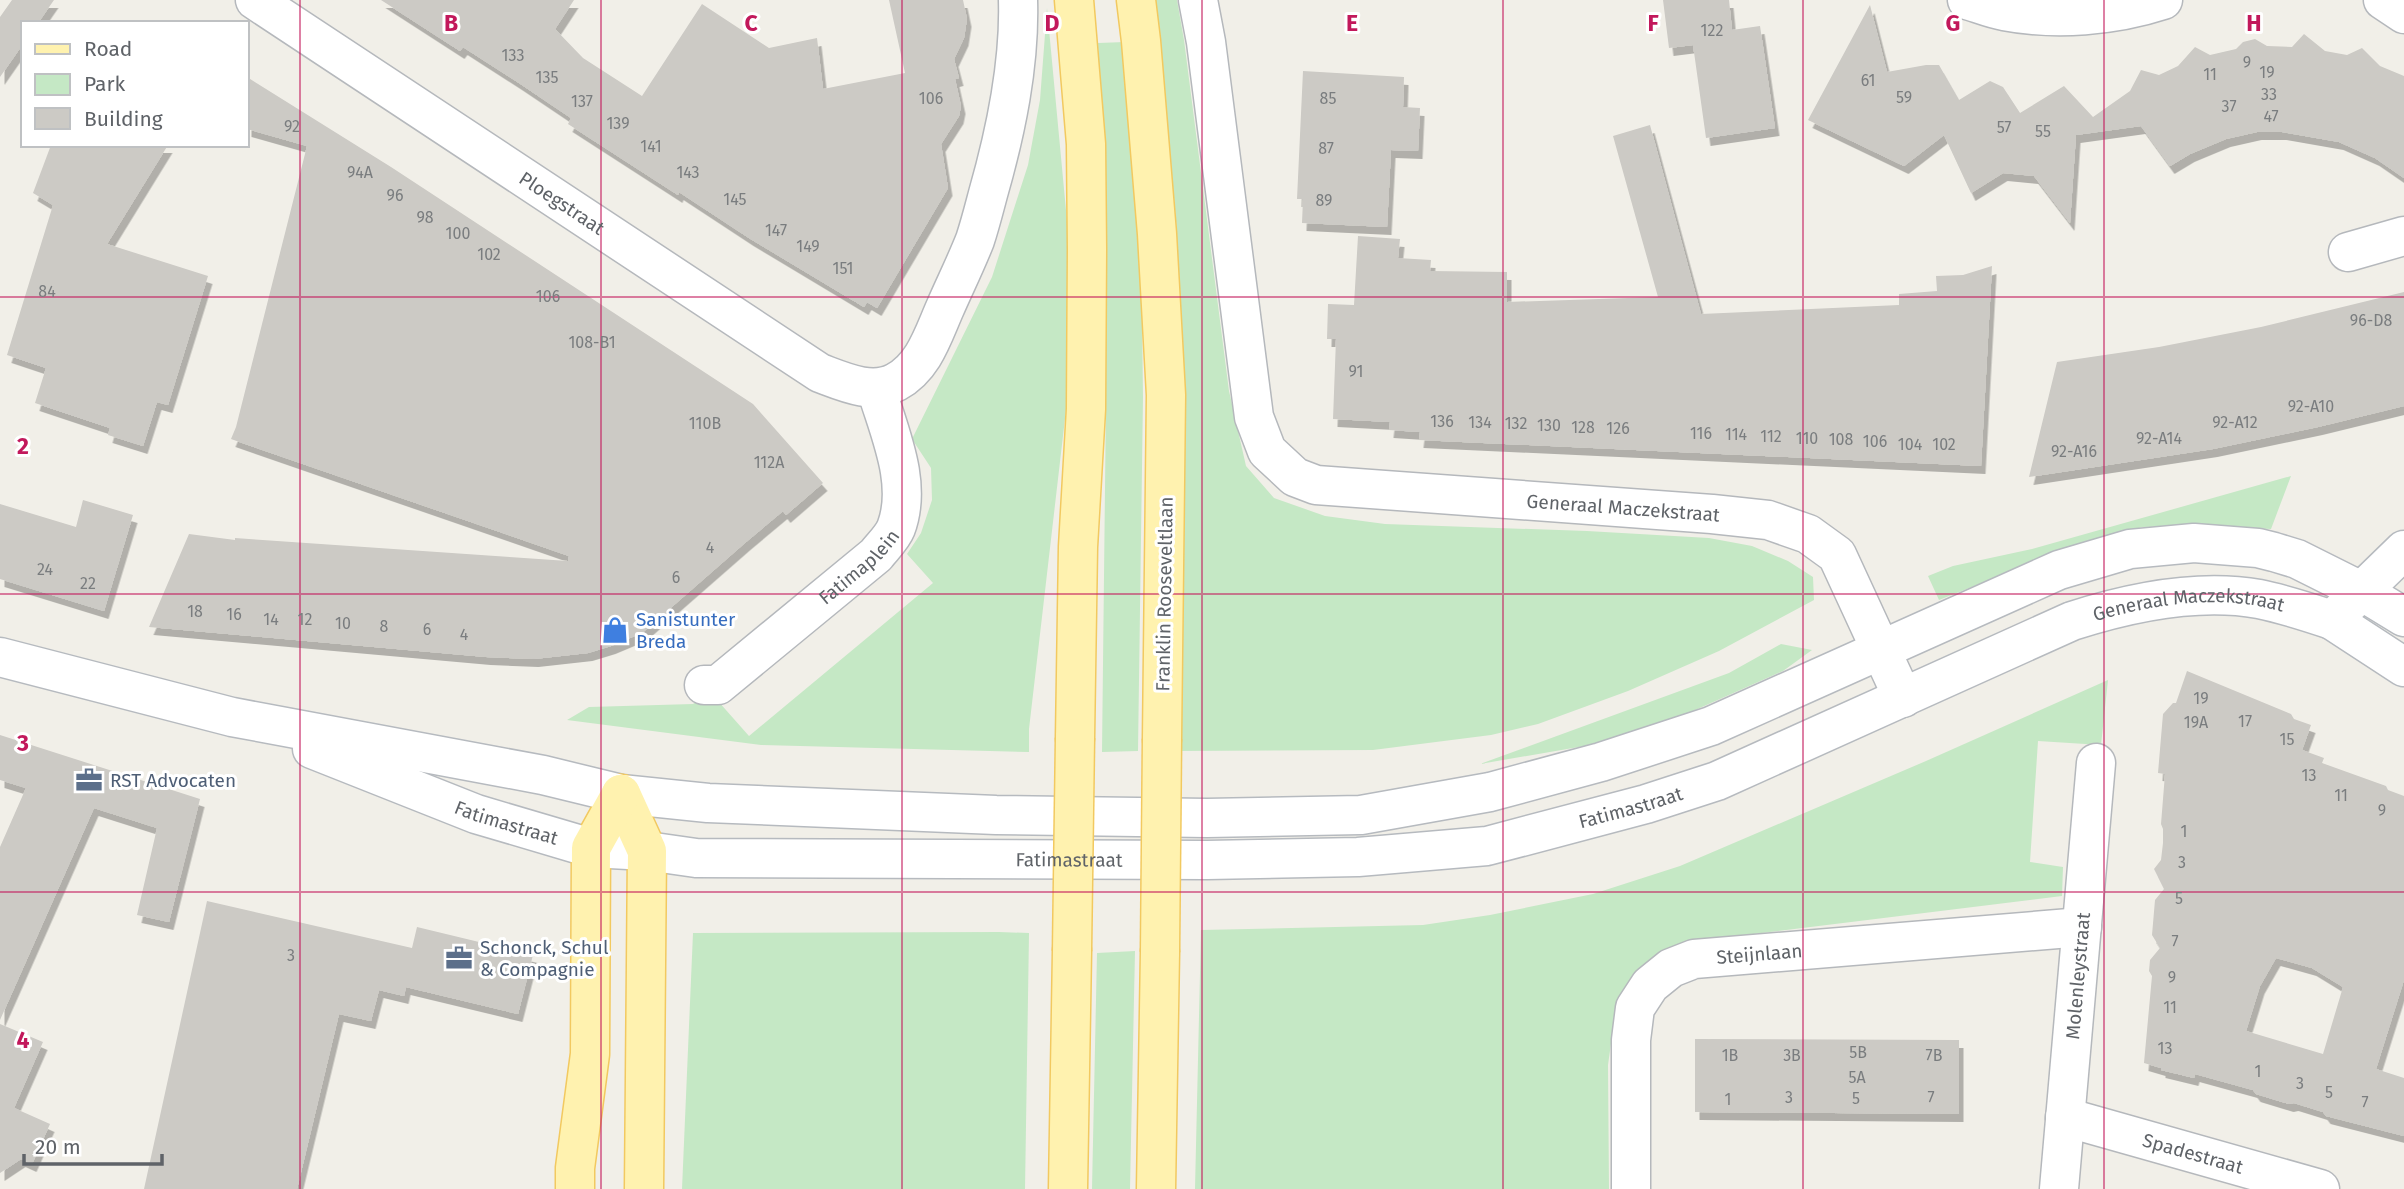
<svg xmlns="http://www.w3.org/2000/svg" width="2404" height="1189" font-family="'Fira Sans',sans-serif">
<defs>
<filter id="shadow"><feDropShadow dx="4.5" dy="8" stdDeviation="0" flood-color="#0004"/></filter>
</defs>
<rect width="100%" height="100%" fill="#f1efe8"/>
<!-- green -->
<g fill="#c5e8c5">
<path d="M1154,0H1177L1184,40L1229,391L1246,466L1274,498L1325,516L1385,524L1587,531L1709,538L1752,546L1788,561L1813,577L1814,600L1719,651L1628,691L1538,724L1491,735L1373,750L1175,751L1177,232L1160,38Z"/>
<path d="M1047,8L1070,253L1066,410L1029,729V752L761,745L567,720L589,707L693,704L710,692L749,736L933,583L907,554L921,533L932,500L931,468L912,439L992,277L1028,165L1040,100Z"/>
<path d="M1125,42L1141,234L1143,397L1138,751L1102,752L1106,401L1105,245L1098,43Z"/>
<path d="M2291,476L2271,529L2201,526L2142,527L2037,561L1939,600L1928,576L1953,566L2032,549Z"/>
<path d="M1781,644L1812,650L1783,671L1666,723L1596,744L1480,764L1729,673Z"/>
<path d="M2108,680L2101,745L2038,741L2030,862L2063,867L2062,896L1714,939L1616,1008L1608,1065L1609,1189H1195L1201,930L1423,925L1490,915L1593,894L1680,866L1926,761Z"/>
<path d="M999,932L1029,933L1025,1189H682L693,933Z"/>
<path d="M1135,951L1130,1189H1092L1097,953Z"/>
</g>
<!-- building -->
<g fill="#cccac5" fill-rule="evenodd" filter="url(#shadow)">
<path d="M12,0H54L38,23H23V44L0,77V17Z"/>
<path d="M381,0H574L555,29L583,58L642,96L702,4L769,48L817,38L823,89L905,73L889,0H963L967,19L964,38L954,59L959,78L955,79L961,106L959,116L941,144L948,188L877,308L867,302L864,307L749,238L679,192L678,195L568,124L571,118L519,83L463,47L460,51Z"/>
<path d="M1663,0H1729L1732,30L1760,26L1775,128L1706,138L1693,45L1669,48Z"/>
<path d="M1870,5L1887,72L1926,65H1939L1959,100L1990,81L2003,87L2020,113L2064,86L2093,117L2130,91L2141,70L2159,75L2178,66L2195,47L2210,55L2236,49L2243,42L2255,39L2267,46L2292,47L2304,34L2325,51L2347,55L2362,48L2380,66L2404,76V178L2375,158L2339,142L2282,132H2257L2226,139L2190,154L2170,166L2141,126L2076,135L2070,223L2034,176L2003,173L1971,193L1944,135L1904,166L1808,120Z"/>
<path d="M1303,71L1404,77L1403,107L1420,108L1418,151L1391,150L1387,227L1302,223L1303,199H1297Z"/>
<path d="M247,77L391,167L753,404L823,483L786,515L783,511L746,542L642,633L611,646L588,653L534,659L486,657L149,627L189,534L235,540V538L568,561L569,556L231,439L236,427L307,146L247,129Z"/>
<path d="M1650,125L1701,314L1899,305V294L1937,291L1936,276L1963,275L1992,266L1981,466L1419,440L1420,432L1389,430L1390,422L1333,419L1336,339H1327L1328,304L1354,305L1358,236L1400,239L1398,258L1431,260L1430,271L1507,272V302L1658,297L1613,136Z"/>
<path d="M51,145H168L107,244L208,276L168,405L157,402L143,446L108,435L110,428L35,403L46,368L7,355L53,205L33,193Z"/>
<path d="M2404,292V406L2318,427L2213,449L2029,477L2057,362L2159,347L2261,327Z"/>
<path d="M83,500L133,515L104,611L0,579V504L76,527Z"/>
<path d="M2187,671L2291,714L2294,719L2311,725L2302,750L2324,758L2322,763L2386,786L2388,790L2404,796V980L2376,1069L2404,1078V1136L2326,1116L2323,1112L2294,1103L2289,1104L2256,1094L2253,1090L2195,1074L2194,1078L2161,1070V1068L2144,1063L2152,976L2149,971L2150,960L2160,948L2152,935L2155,900L2164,889L2154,869L2161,860L2163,843V829L2161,824L2165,774L2158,773L2163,714L2173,703H2176ZM2276,958L2312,968L2343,987L2323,1054L2246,1031L2260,986Z"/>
<path d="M0,735L200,799L169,922L137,915L157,828L94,808L0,1020V847L26,788L0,780Z"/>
<path d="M207,901L412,948L417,927L533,955L518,1014L406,987L404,996L379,990L371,1021L339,1014L297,1189H144Z"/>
<path d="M0,1024L43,1042L14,1108L50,1124L32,1164L21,1159L0,1173Z"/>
<path d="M1695,1039L1959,1040V1114L1695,1112Z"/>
</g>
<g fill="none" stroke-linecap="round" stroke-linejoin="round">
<defs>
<g id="street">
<path id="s1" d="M255,0L820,373C844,382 872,395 896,382C924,367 933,335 945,308C955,285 966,263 975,240C980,225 984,209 988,194C1006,131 1020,65 1018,0"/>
<path id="s2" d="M1198,0L1206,42L1254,417L1267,451L1295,477L1316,485L1712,514L1768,520L1808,534L1837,555L1903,698"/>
<path d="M1967,0C1980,4 1992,9 2004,11C2056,21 2114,16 2163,0"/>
<path d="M2383,0L2404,14"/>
<path d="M2348,252L2404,236"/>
<path id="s3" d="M704,685H718L876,555C882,547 892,538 896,528C913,483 889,432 876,388"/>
<path id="s4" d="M2065,1117L2320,1189"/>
<path id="s5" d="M1631,1189V1040L1635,1008L1650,985L1671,968L1694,959L2082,927"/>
<path id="s6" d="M2059,1189L2096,763"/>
</g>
<g id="secondary">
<path d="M2332,620L2404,667"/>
<path d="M0,657L232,717L543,775L621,794L708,803L996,815L1207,818L1361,815L1490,792L1601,762L1711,726L2059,570L2130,549L2194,543L2258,548L2274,552L2297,559L2363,592L2404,617"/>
<path id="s7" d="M312,749L476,814L591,848L647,851L696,858L1207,860L1358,857L1487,846L1646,804L1717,781L2072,621C2131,602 2197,588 2259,599C2284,604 2308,612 2332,620L2404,550"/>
</g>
<g id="primary">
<path d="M1074,0L1086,144L1087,250L1086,409L1078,547L1075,738"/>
<path d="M1136,0L1141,41L1157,234L1166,395L1162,739"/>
<path d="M621,794L647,851L644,1189"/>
<path d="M575,1189V1168L590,1054L591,848L621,794"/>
<path d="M1068,1189L1072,951"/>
<path d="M1156,1189L1160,952"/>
</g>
</defs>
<!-- street casing -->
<use href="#street" stroke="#b5b8bc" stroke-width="41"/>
<!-- secondary casing -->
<use href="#secondary" stroke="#b6babf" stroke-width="41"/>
<!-- primary casing -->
<use href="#primary" stroke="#f2c960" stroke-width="41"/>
<!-- street -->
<use href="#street" stroke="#fff" stroke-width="38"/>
<!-- secondary -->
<use href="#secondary" stroke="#fff" stroke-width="38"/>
<!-- primary -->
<use href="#primary" stroke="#fff2af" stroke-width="38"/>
<defs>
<g id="primary-bridge">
<path d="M1072,951L1075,738"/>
<path d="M1160,952L1162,739"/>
</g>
</defs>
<!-- primary-bridge casing -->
<use href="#primary-bridge" stroke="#f2c960" stroke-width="41" stroke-linecap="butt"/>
<!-- primary-bridge -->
<use href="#primary-bridge" stroke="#fff2af" stroke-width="38"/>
</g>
<!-- grid -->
<path fill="none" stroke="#c2185b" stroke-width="2" stroke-opacity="0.55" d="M300,0V1189M601,0V1189M902,0V1189M1202,0V1189M1503,0V1189M1803,0V1189M2104,0V1189M0,297H2404M0,594H2404M0,892H2404"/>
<!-- icons -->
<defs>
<symbol id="shop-bare" viewBox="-9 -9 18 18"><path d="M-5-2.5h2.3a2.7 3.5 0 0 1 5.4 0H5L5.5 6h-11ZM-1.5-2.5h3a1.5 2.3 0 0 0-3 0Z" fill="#3f7fe0" stroke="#fff" stroke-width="2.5" paint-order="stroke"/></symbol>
<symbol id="office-bare" viewBox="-9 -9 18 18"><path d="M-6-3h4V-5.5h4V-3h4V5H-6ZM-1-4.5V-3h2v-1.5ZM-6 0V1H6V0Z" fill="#5c6f8a" stroke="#fff" stroke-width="2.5" paint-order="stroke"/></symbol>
</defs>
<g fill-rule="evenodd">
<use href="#shop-bare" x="596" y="611" width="38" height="38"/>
<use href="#office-bare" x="70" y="761" width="38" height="38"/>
<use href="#office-bare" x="440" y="939" width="38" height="38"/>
</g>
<g text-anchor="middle" stroke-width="6" stroke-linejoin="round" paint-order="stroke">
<!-- number labels -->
<g font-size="16" fill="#7a7d7f">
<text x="1712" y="36">122</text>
<text x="513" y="61">133</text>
<text x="2247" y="68">9</text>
<text x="2267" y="78">19</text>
<text x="2210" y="80">11</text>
<text x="547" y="83">135</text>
<text x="1868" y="86">61</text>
<text x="2269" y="100">33</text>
<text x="1904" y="103">59</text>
<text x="931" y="104">106</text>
<text x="1328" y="104">85</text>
<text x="582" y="107">137</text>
<text x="2229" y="112">37</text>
<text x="2271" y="122">47</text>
<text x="618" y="129">139</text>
<text x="292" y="132">92</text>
<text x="2004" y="133">57</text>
<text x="2043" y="137">55</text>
<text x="651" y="152">141</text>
<text x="1326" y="154">87</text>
<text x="360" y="178">94A</text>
<text x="688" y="178">143</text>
<text x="395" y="201">96</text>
<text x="735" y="205">145</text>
<text x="1324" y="206">89</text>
<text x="425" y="223">98</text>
<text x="776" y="236">147</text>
<text x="458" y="239">100</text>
<text x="808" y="252">149</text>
<text x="489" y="260">102</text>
<text x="843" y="274">151</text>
<text x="47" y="297">84</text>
<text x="548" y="302">106</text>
<text x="2371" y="326">96-D8</text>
<text x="592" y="348">108-B1</text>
<text x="1356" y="377">91</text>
<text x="2311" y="412">92-A10</text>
<text x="1442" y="427">136</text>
<text x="1480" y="428">134</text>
<text x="2235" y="428">92-A12</text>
<text x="705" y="429">110B</text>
<text x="1516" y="429">132</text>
<text x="1549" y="431">130</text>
<text x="1583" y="433">128</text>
<text x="1618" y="434">126</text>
<text x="1701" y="439">116</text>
<text x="1736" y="440">114</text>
<text x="1771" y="442">112</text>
<text x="1807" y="444">110</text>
<text x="2159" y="444">92-A14</text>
<text x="1841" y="445">108</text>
<text x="1875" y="447">106</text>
<text x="1910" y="450">104</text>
<text x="1944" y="450">102</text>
<text x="2074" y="457">92-A16</text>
<text x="769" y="468">112A</text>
<text x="710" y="553">4</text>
<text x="45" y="575">24</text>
<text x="676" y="583">6</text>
<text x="88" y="589">22</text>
<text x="195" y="617">18</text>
<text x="234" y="620">16</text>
<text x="271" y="625">14</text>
<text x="305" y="625">12</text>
<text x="343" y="629">10</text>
<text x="384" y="632">8</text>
<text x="427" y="635">6</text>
<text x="464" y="640">4</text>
<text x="2201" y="704">19</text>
<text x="2245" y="727">17</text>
<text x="2196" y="728">19A</text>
<text x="2287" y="745">15</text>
<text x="2309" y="781">13</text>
<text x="2341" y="801">11</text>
<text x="2382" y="816">9</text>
<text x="2184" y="837">1</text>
<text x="2182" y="868">3</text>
<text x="2179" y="904">5</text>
<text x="2175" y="947">7</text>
<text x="291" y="961">3</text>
<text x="2172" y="983">9</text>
<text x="2170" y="1013">11</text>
<text x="2165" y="1054">13</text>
<text x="1858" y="1058">5B</text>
<text x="1730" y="1061">1B</text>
<text x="1792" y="1061">3B</text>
<text x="1934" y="1061">7B</text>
<text x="2258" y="1077">1</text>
<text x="1857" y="1083">5A</text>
<text x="2300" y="1089">3</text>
<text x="2329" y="1098">5</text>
<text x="1789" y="1103">3</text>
<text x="1931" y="1103">7</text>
<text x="1856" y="1104">5</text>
<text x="1728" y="1105">1</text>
<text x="2365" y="1108">7</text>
</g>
<!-- street labels -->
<g font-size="19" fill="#5f6368" stroke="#fff">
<text dy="7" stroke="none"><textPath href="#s1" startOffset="368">Ploegstraat</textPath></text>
<text dy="7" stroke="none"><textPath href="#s2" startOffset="826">Generaal Maczekstraat</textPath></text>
<text dy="7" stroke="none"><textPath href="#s3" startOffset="198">Fatimaplein</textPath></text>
<text transform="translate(1164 594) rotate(-89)" y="7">Franklin Rooseveltlaan</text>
<text dy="7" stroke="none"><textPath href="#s7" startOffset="1941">Generaal Maczekstraat</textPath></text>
<text dy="7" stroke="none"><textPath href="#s7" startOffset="1342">Fatimastraat</textPath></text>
<text dy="7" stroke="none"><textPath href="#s7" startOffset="208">Fatimastraat</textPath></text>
<text dy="7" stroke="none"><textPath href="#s7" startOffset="775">Fatimastraat</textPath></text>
<text dy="7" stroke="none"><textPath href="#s5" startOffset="326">Steijnlaan</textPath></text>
<text dy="7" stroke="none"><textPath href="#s6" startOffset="214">Molenleystraat</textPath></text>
<text dy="7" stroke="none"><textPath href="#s4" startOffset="133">Spadestraat</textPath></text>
</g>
<!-- shop labels -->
<g font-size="19" fill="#366cbe" stroke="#fff" text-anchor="start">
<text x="636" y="626">Sanistunter<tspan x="636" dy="22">Breda</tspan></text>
</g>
<!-- service labels -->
<g font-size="19" fill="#4e5e75" stroke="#fff" text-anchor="start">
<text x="110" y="787">RST Advocaten</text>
<text x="480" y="954">Schonck, Schul<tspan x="480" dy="22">&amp; Compagnie</tspan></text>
</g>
</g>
<g font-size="23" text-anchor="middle" font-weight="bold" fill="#c2185b" stroke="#fff" stroke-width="6" stroke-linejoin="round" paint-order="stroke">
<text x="451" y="31">B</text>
<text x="751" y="31">C</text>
<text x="1052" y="31">D</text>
<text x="1352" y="31">E</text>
<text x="1653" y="31">F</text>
<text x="1953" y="31">G</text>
<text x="2254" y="31">H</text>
<text x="23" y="454">2</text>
<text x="23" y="751">3</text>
<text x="23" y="1048">4</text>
</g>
<!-- legend -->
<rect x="21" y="21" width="228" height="126" fill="#ffffff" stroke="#bfc1c3" stroke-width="2"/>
<rect x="35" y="44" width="35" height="10" fill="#fff2af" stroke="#bfc1c3" stroke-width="2"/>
<text x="84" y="56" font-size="21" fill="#5f6368">Road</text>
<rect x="35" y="74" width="35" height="21" fill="#c5e8c5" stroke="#bfc1c3" stroke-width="2"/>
<text x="84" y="91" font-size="21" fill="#5f6368">Park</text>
<rect x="35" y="108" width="35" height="21" fill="#cccac5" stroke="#bfc1c3" stroke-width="2"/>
<text x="84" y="126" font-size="21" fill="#5f6368">Building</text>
<!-- scale -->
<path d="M24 1154v10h138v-10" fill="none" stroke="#5f6368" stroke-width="3.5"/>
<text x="35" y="1154" font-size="21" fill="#5f6368" stroke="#ffffff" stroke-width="5" paint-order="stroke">20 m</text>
</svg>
